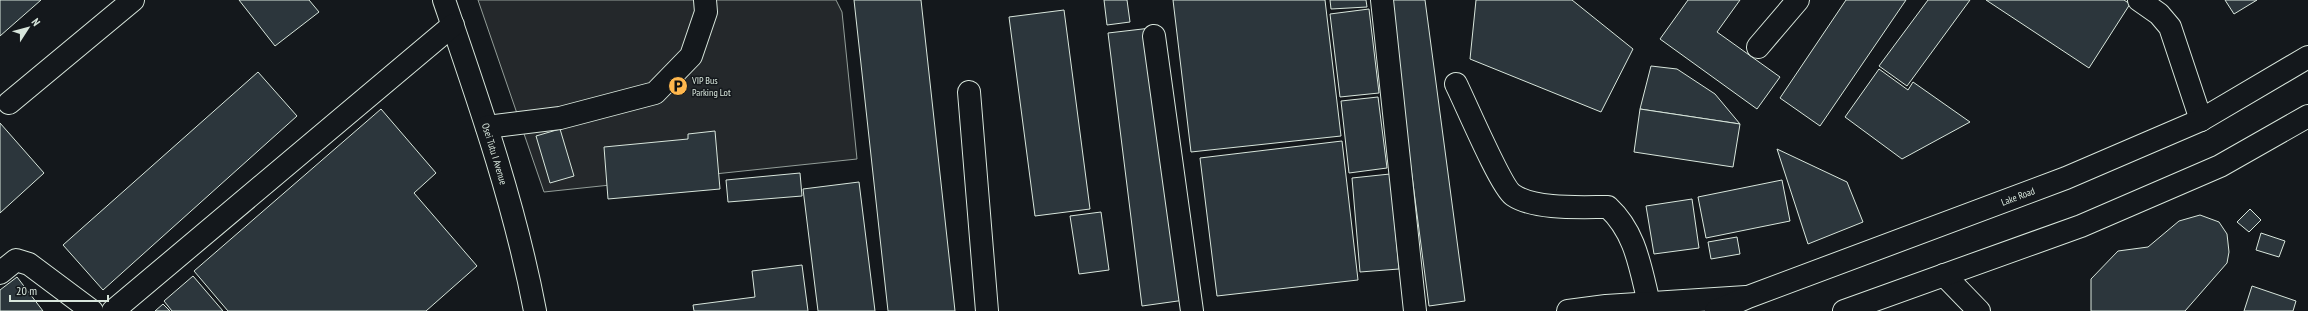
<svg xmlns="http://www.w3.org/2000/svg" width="2308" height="311" font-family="'PT Sans Narrow',sans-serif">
<rect width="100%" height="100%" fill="#14181c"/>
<!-- parking -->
<path fill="#24282b" stroke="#939e99" d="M478,0H836L842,12L857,159L544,192Z"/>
<!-- building -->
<g fill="#2c363c" stroke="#d8e6dc">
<path d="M0,0H41L0,36Z"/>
<path d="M239,0H309L319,12L275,46Z"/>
<path d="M854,0H921L955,311H888Z"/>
<path d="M1104,0H1127L1130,22L1107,25Z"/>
<path d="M1173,0H1325L1341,136L1191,152Z"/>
<path d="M1330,0H1366L1367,7L1331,9Z"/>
<path d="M1389,0H1425L1465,301L1429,306Z"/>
<path d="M1476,0H1572L1633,49L1601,112L1470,59Z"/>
<path d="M1688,0H1740L1717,32L1780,77L1757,109L1660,39Z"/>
<path d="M1846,0H1906L1820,126L1780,98Z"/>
<path d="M1928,0H1970L1907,86L1879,66Z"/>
<path d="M1986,0H2124L2130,4L2089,68Z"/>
<path d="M2225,0H2257L2234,14Z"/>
<path d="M1369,9L1379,93L1340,97L1330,14Z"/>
<path d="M1064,10L1090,209L1035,216L1009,17Z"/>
<path d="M1151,28L1185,300L1142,306L1108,33Z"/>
<path d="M1651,66L1677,69L1715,94L1740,124L1640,109Z"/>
<path d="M1879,69L1908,90L1913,82L1970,122L1902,159L1845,117Z"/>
<path d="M258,72L297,116L103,290L63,245Z"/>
<path d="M1378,97L1387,168L1349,173L1341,101Z"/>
<path d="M381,109L436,173L414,193L477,266L426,311H228L194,271Z"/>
<path d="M1640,109L1740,124L1733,167L1634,152Z"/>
<path d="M0,123L44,173L0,213Z"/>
<path d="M560,129L574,176L550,183L536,136Z"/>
<path d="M715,131L720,189L608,199L604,147L688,139V134Z"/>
<path d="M1342,141L1358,280L1217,296L1200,158Z"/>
<path d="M1777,149L1847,182L1863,222L1808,244Z"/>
<path d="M800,173L802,196L728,202L726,180Z"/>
<path d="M1390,174L1399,269L1360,272L1352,178Z"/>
<path d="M1782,180L1790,221L1706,238L1698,197Z"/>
<path d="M859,182L875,311H818L803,189Z"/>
<path d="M1692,199L1699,248L1654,254L1646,206Z"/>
<path d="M2250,209L2261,220L2249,232L2237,222Z"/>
<path d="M1101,212L1109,270L1079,274L1070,216Z"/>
<path d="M2200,215L2219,222L2227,234L2229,252L2227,263L2185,311H2091V279L2118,251L2148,247L2179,221Z"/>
<path d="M2261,233L2285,241L2279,257L2256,250Z"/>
<path d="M1737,237L1740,254L1711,259L1708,242Z"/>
<path d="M802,265L808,311H694L693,305L755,297L752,271Z"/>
<path d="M193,276L223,311H172L164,301Z"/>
<path d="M17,277L43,311H0V290Z"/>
<path d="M2252,286L2296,301L2293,311H2244Z"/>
<path d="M163,304L170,311H155Z"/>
</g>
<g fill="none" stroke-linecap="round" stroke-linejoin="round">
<defs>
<g id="minor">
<path id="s1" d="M444,0C479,102 515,205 535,311"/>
<path d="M1382,0L1415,311"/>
<path d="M2139,0L2159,14L2170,27L2201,120"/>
<path d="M1154,36L1192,311"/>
<path d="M1758,47L1798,0"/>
<path d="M1456,84C1465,102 1501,187 1513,195C1535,210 1582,207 1608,207C1636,233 1640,267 1649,303"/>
<path d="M969,92L987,311"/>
<path d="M9,103L133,0"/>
<path d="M487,127L560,118L655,93L691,56L706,12L705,0"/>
<path d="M0,273L16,260L29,264L92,311"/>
<path d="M1944,275L1979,311"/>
<path d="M113,311L453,25"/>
<path d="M1568,311L1606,306L1746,297"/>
</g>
<g id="major">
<path id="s2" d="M1716,311L1748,297L2066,178L2201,120L2308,57"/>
<path d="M1844,311L2081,226L2220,166L2308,116"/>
</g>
</defs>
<!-- minor casing -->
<use href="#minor" stroke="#d8e6dc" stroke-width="24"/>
<!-- major casing -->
<use href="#major" stroke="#d8e6dc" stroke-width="24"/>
<!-- minor -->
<use href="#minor" stroke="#14181c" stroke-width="22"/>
<!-- major -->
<use href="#major" stroke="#14181c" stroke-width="22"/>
</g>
<!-- icons -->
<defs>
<symbol id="parking-disc" viewBox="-11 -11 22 22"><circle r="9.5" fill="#ffb74d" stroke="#14181c"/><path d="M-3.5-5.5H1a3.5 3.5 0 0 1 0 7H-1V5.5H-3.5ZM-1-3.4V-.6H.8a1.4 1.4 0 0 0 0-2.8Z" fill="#111"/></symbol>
</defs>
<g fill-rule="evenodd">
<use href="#parking-disc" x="667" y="75" width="22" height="22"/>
</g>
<g text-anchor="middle" stroke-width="3" stroke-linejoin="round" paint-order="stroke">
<!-- poi labels -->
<g font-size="10" fill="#d8e6dc" stroke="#14181c" text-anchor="start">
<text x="692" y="84">VIP Bus<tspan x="692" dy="12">Parking Lot</tspan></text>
</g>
<!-- street labels -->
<g font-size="10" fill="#d8e6dc" stroke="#14181c">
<text dy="4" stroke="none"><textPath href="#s1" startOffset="162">Osei Tutu I Avenue</textPath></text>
<text dy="4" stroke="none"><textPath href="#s2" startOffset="323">Lake Road</textPath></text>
</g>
</g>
<!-- north arrow -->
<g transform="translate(28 28) rotate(54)" stroke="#14181c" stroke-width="3" paint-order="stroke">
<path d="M0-3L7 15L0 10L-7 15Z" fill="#d8e6dc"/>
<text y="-6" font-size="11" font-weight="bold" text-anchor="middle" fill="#d8e6dc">N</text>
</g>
<!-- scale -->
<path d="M10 295v6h98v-6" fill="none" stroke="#d8e6dc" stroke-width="2"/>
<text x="16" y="295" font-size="12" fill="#d8e6dc" stroke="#14181c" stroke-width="3" paint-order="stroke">20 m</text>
</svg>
